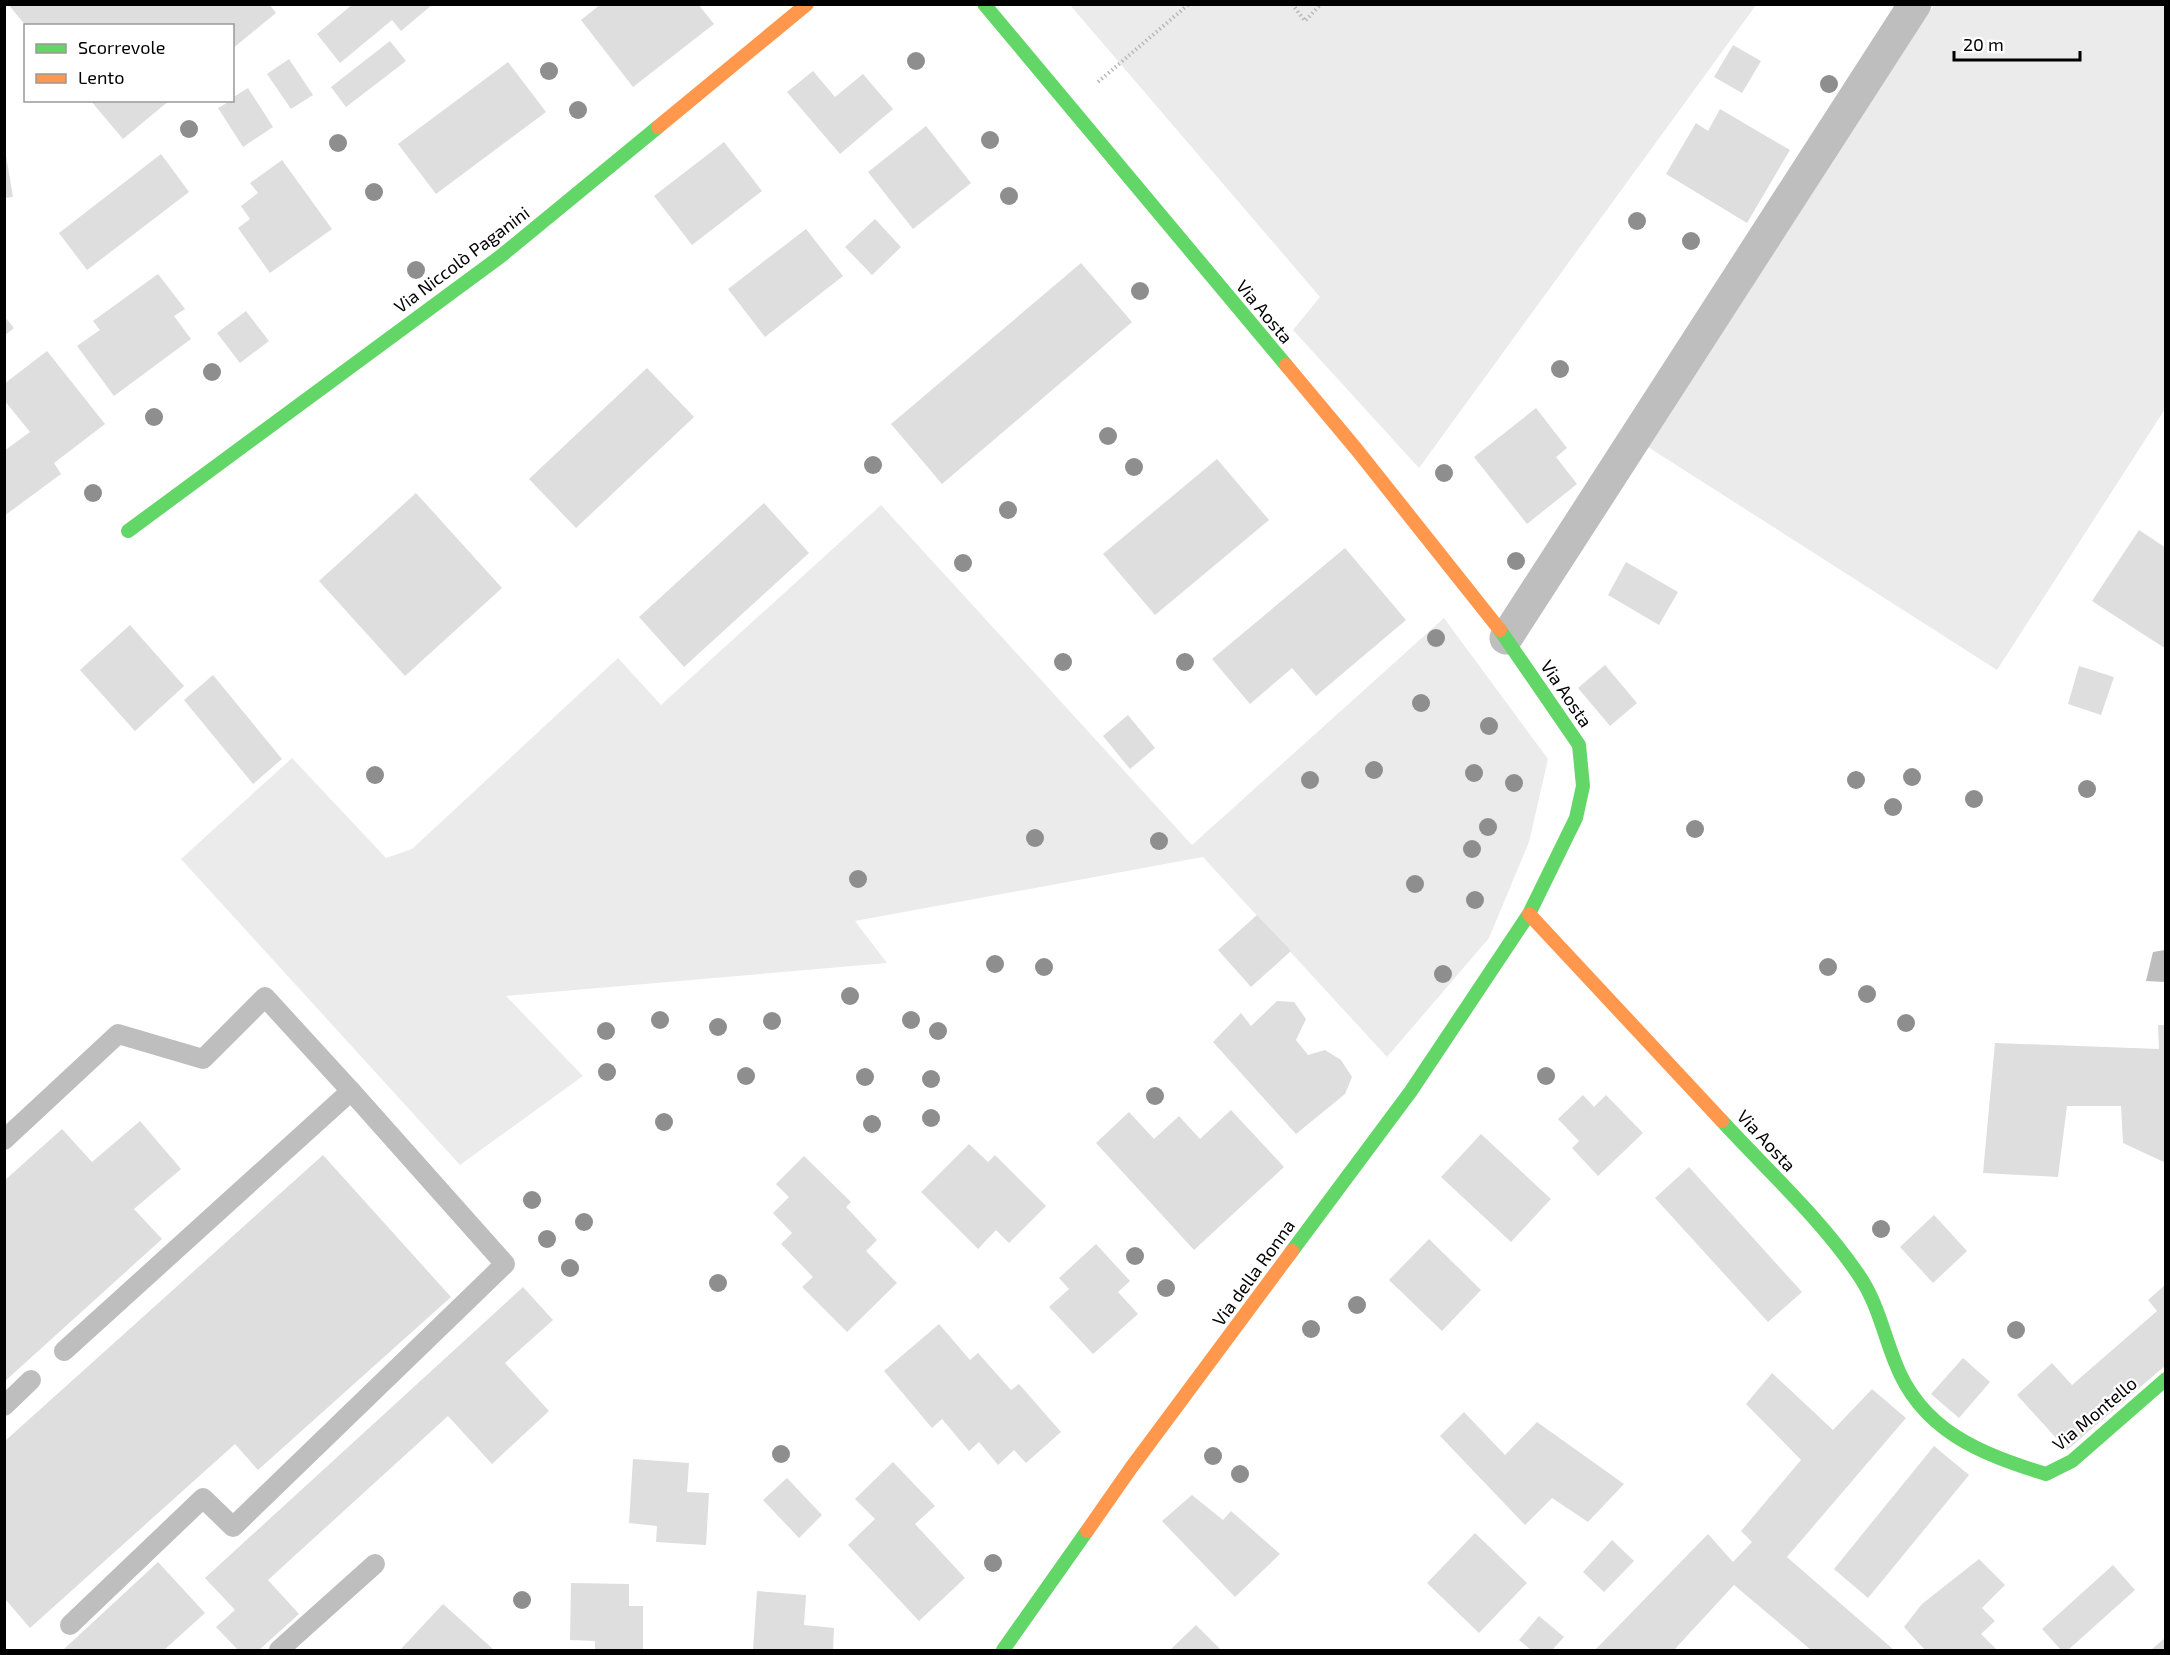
<svg xmlns="http://www.w3.org/2000/svg" width="2170" height="1655" font-family="'Exo 2',sans-serif">
<style>
.green{fill:#ebebeb}
.water{fill:#bdbdbd}
.building{fill:#dedede}
.lines{fill:none;stroke-linecap:round;stroke-linejoin:round}
.path{stroke:#b9b9b9;stroke-width:4;stroke-dasharray:1.5 3;stroke-linecap:butt}
.lane{stroke:#bebebe;stroke-width:20}
.street{stroke:#bebebe;stroke-width:33}
.fast{stroke:#63d668;stroke-width:14}
.slow{stroke:#ff974d;stroke-width:14}
.tree{fill:#8e8e8e}
.labels{text-anchor:middle;stroke-width:4.5;stroke-linejoin:round;paint-order:stroke}
.street-label{font-size:18px;fill:#000;stroke:#fff}
</style>
<rect width="100%" height="100%" fill="#fff"/>
<g class="green">
<polygon points="1070,5 1756,5 1419,468 1293,330 1320,297"/>
<polygon points="1934,5 2165,5 2165,409 1997,670 1648,447"/>
<polygon points="881,505 1192,845 1444,618 1548,759 1529,842 1489,938 1387,1057 1203,857 855,921 887,963 506,996 583,1076 460,1165 181,859 292,758 386,858 412,849 618,658 661,705"/>
</g>
<polygon class="water" points="2165,950 2165,982 2146,981 2153,952"/>
<g class="building">
<polygon points="8,4 269,4 276,13 232,49 232,26 26,26"/>
<polygon points="353,4 433,4 401,31 392,20 340,63 317,34"/>
<polygon points="601,4 698,4 714,24 633,87 581,20"/>
<polygon points="390,41 406,61 346,107 331,87"/>
<polygon points="1733,45 1761,61 1742,93 1714,77"/>
<polygon points="289,59 313,95 291,109 267,74"/>
<polygon points="508,62 546,112 436,194 398,144"/>
<polygon points="813,71 835,97 863,74 893,109 840,154 787,92"/>
<polygon points="248,88 273,127 243,147 218,108 232,100 232,98"/>
<polygon points="90,100 170,100 123,139"/>
<polygon points="1720,109 1790,150 1747,223 1666,174 1696,123 1708,131"/>
<polygon points="926,126 971,183 913,229 868,172"/>
<polygon points="724,142 762,191 692,245 654,196"/>
<polygon points="4,144 13,197 4,198"/>
<polygon points="161,154 189,192 87,270 59,233"/>
<polygon points="282,160 332,229 270,273 238,228 250,219 241,206 258,193 250,183"/>
<polygon points="875,219 901,247 872,275 845,247"/>
<polygon points="806,229 843,276 765,337 728,289"/>
<polygon points="1081,263 1132,322 942,484 891,424"/>
<polygon points="158,274 185,309 174,316 191,339 114,396 77,346 100,330 93,321"/>
<polygon points="246,311 269,341 240,363 217,333"/>
<polygon points="4,316 14,328 4,336"/>
<polygon points="47,351 105,424 54,463 61,474 4,516 4,451 30,432 4,400 4,384"/>
<polygon points="647,368 694,417 576,528 529,479"/>
<polygon points="1536,408 1567,448 1556,457 1577,484 1527,524 1474,457"/>
<polygon points="1217,459 1269,520 1155,615 1103,554"/>
<polygon points="416,493 502,588 405,676 319,581"/>
<polygon points="764,503 809,553 684,667 639,617"/>
<polygon points="2139,530 2166,548 2166,649 2092,601"/>
<polygon points="1345,548 1406,620 1316,696 1292,668 1250,704 1212,659"/>
<polygon points="1626,562 1678,592 1659,625 1608,595"/>
<polygon points="130,625 184,686 135,731 80,670"/>
<polygon points="1605,665 1637,703 1610,726 1578,688"/>
<polygon points="2079,666 2114,677 2101,715 2068,704"/>
<polygon points="213,675 282,759 253,784 184,700"/>
<polygon points="1128,715 1155,748 1130,769 1103,736"/>
<polygon points="1257,915 1291,951 1251,987 1218,950"/>
<polygon points="1277,1001 1294,1002 1306,1019 1296,1040 1308,1055 1325,1050 1341,1060 1352,1077 1345,1094 1296,1134 1213,1042 1241,1013 1251,1026"/>
<polygon points="2158,1025 2166,1025 2166,1163 2123,1143 2121,1106 2067,1106 2058,1177 1983,1173 1995,1043 2159,1049"/>
<polygon points="1583,1095 1594,1107 1606,1095 1643,1133 1598,1176 1572,1148 1579,1141 1558,1119"/>
<polygon points="1231,1110 1284,1167 1194,1250 1096,1143 1129,1112 1154,1139 1179,1116 1200,1139"/>
<polygon points="140,1121 181,1169 134,1209 162,1239 4,1382 4,1181 62,1129 92,1162"/>
<polygon points="1481,1134 1551,1199 1511,1242 1441,1177"/>
<polygon points="969,1144 988,1162 995,1155 1046,1206 1009,1243 996,1230 978,1249 921,1192"/>
<polygon points="323,1155 451,1297 258,1470 235,1444 30,1628 5,1599 5,1441"/>
<polygon points="804,1156 851,1202 846,1207 877,1240 866,1251 897,1283 847,1332 802,1287 813,1277 781,1244 792,1233 773,1213 789,1197 776,1184"/>
<polygon points="1689,1167 1802,1292 1768,1322 1655,1198"/>
<polygon points="1934,1215 1967,1251 1933,1283 1900,1247"/>
<polygon points="1429,1239 1481,1290 1442,1331 1389,1280"/>
<polygon points="1096,1244 1130,1281 1118,1292 1138,1314 1093,1354 1049,1307 1069,1289 1059,1278"/>
<polygon points="2166,1284 2166,1365 2067,1450 2017,1395 2052,1363 2072,1385 2157,1311 2148,1300"/>
<polygon points="523,1287 553,1320 505,1363 549,1411 492,1464 448,1416 268,1580 299,1614 259,1650 238,1650 216,1627 235,1610 205,1578"/>
<polygon points="939,1324 970,1360 978,1353 1011,1390 1019,1384 1061,1432 1026,1463 1014,1450 998,1465 979,1442 969,1451 942,1419 932,1428 884,1371"/>
<polygon points="1963,1358 1990,1382 1959,1418 1931,1394"/>
<polygon points="1772,1373 1833,1430 1872,1389 1906,1418 1787,1557 1894,1650 1811,1650 1734,1585 1674,1650 1595,1650 1708,1534 1733,1562 1752,1542 1741,1531 1801,1460 1746,1404"/>
<polygon points="1464,1412 1505,1455 1537,1422 1624,1484 1588,1522 1552,1498 1525,1525 1440,1436"/>
<polygon points="1934,1446 1969,1475 1868,1598 1834,1569"/>
<polygon points="633,1459 689,1463 687,1492 709,1493 706,1545 656,1542 657,1526 629,1523"/>
<polygon points="893,1462 935,1506 915,1524 965,1578 919,1621 848,1545 875,1519 855,1499"/>
<polygon points="787,1478 822,1515 799,1538 763,1500"/>
<polygon points="1192,1495 1223,1520 1231,1511 1280,1554 1235,1597 1162,1521"/>
<polygon points="1475,1533 1527,1583 1479,1633 1427,1583"/>
<polygon points="1612,1540 1634,1561 1604,1592 1583,1572"/>
<polygon points="1979,1559 2005,1585 1982,1608 1995,1621 1981,1634 1997,1650 1925,1650 1904,1627 1922,1604"/>
<polygon points="158,1562 205,1613 164,1650 63,1650"/>
<polygon points="2113,1565 2135,1590 2068,1650 2061,1650 2042,1629"/>
<polygon points="571,1583 629,1584 629,1606 643,1606 643,1650 595,1650 595,1641 570,1640"/>
<polygon points="757,1591 806,1595 804,1625 834,1628 833,1650 753,1650"/>
<polygon points="443,1604 494,1650 400,1650"/>
<polygon points="1539,1616 1564,1637 1552,1650 1531,1650 1519,1640"/>
<polygon points="1196,1625 1221,1650 1170,1650"/>
<polygon points="2166,1637 2166,1650 2151,1650"/>
</g>
<g class="lines">
<g class="path">
<polyline points="1292,4 1305,21 1321,4"/>
<polyline points="1098,82 1189,4"/>
</g>
<g class="lane">
<polyline points="4,1140 118,1034 203,1059 265,997 351,1091 64,1351"/>
<polyline points="4,1406 31,1380"/>
<polyline points="70,1625 203,1498 233,1527 505,1264 351,1091"/>
<polyline points="279,1650 375,1564"/>
</g>
<polyline class="street" points="1506,638 1915,4"/>
<g class="fast">
<polyline points="984,4 1286,365"/>
<polyline points="128,531 501,256 658,127"/>
<path d="M1722,1121C1768,1171 1820,1218 1858,1274C1877,1301 1883,1332 1895,1362C1921,1431 1981,1454 2046,1474L2072,1461L2166,1379"/>
<polyline points="1292,1251 1411,1091 1529,914 1576,818 1583,786 1579,745 1500,630"/>
<polyline points="1003,1650 1087,1531"/>
</g>
<g class="slow">
<polyline points="658,127 807,4"/>
<polyline points="1286,365 1357,450 1500,630"/>
<polyline points="1529,914 1722,1121"/>
<polyline points="1087,1531 1131,1468 1292,1251"/>
</g>
</g>
<g class="tree">
<circle cx="916" cy="61" r="9"/>
<circle cx="549" cy="71" r="9"/>
<circle cx="1829" cy="84" r="9"/>
<circle cx="578" cy="110" r="9"/>
<circle cx="189" cy="129" r="9"/>
<circle cx="990" cy="140" r="9"/>
<circle cx="338" cy="143" r="9"/>
<circle cx="374" cy="192" r="9"/>
<circle cx="1009" cy="196" r="9"/>
<circle cx="1637" cy="221" r="9"/>
<circle cx="1691" cy="241" r="9"/>
<circle cx="416" cy="270" r="9"/>
<circle cx="1140" cy="291" r="9"/>
<circle cx="1560" cy="369" r="9"/>
<circle cx="212" cy="372" r="9"/>
<circle cx="154" cy="417" r="9"/>
<circle cx="1108" cy="436" r="9"/>
<circle cx="873" cy="465" r="9"/>
<circle cx="1134" cy="467" r="9"/>
<circle cx="1444" cy="473" r="9"/>
<circle cx="93" cy="493" r="9"/>
<circle cx="1008" cy="510" r="9"/>
<circle cx="1516" cy="561" r="9"/>
<circle cx="963" cy="563" r="9"/>
<circle cx="1436" cy="638" r="9"/>
<circle cx="1063" cy="662" r="9"/>
<circle cx="1185" cy="662" r="9"/>
<circle cx="1421" cy="703" r="9"/>
<circle cx="1489" cy="726" r="9"/>
<circle cx="1374" cy="770" r="9"/>
<circle cx="1474" cy="773" r="9"/>
<circle cx="375" cy="775" r="9"/>
<circle cx="1912" cy="777" r="9"/>
<circle cx="1310" cy="780" r="9"/>
<circle cx="1856" cy="780" r="9"/>
<circle cx="1514" cy="783" r="9"/>
<circle cx="2087" cy="789" r="9"/>
<circle cx="1974" cy="799" r="9"/>
<circle cx="1893" cy="807" r="9"/>
<circle cx="1488" cy="827" r="9"/>
<circle cx="1695" cy="829" r="9"/>
<circle cx="1035" cy="838" r="9"/>
<circle cx="1159" cy="841" r="9"/>
<circle cx="1472" cy="849" r="9"/>
<circle cx="858" cy="879" r="9"/>
<circle cx="1415" cy="884" r="9"/>
<circle cx="1475" cy="900" r="9"/>
<circle cx="995" cy="964" r="9"/>
<circle cx="1044" cy="967" r="9"/>
<circle cx="1828" cy="967" r="9"/>
<circle cx="1443" cy="974" r="9"/>
<circle cx="1867" cy="994" r="9"/>
<circle cx="850" cy="996" r="9"/>
<circle cx="660" cy="1020" r="9"/>
<circle cx="911" cy="1020" r="9"/>
<circle cx="772" cy="1021" r="9"/>
<circle cx="1906" cy="1023" r="9"/>
<circle cx="718" cy="1027" r="9"/>
<circle cx="606" cy="1031" r="9"/>
<circle cx="938" cy="1031" r="9"/>
<circle cx="607" cy="1072" r="9"/>
<circle cx="746" cy="1076" r="9"/>
<circle cx="1546" cy="1076" r="9"/>
<circle cx="865" cy="1077" r="9"/>
<circle cx="931" cy="1079" r="9"/>
<circle cx="1155" cy="1096" r="9"/>
<circle cx="931" cy="1118" r="9"/>
<circle cx="664" cy="1122" r="9"/>
<circle cx="872" cy="1124" r="9"/>
<circle cx="532" cy="1200" r="9"/>
<circle cx="584" cy="1222" r="9"/>
<circle cx="1881" cy="1229" r="9"/>
<circle cx="547" cy="1239" r="9"/>
<circle cx="1135" cy="1256" r="9"/>
<circle cx="570" cy="1268" r="9"/>
<circle cx="718" cy="1283" r="9"/>
<circle cx="1166" cy="1288" r="9"/>
<circle cx="1357" cy="1305" r="9"/>
<circle cx="1311" cy="1329" r="9"/>
<circle cx="2016" cy="1330" r="9"/>
<circle cx="781" cy="1454" r="9"/>
<circle cx="1213" cy="1456" r="9"/>
<circle cx="1240" cy="1474" r="9"/>
<circle cx="993" cy="1563" r="9"/>
<circle cx="522" cy="1600" r="9"/>
</g>
<g class="labels">
<g class="street-label">
<text transform="translate(462 260) rotate(-37)" y="6">Via Niccolò Paganini</text>
<text transform="translate(1264 312) rotate(50)" y="6">Via Aosta</text>
<text transform="translate(1566 694) rotate(56)" y="6">Via Aosta</text>
<text transform="translate(1766 1141) rotate(47)" y="6">Via Aosta</text>
<text transform="translate(1254 1273) rotate(-54)" y="6">Via della Ronna</text>
<text transform="translate(2095 1414) rotate(-40)" y="6">Via Montello</text>
</g>
</g>
<rect width="2170" height="1655" fill="none" stroke="#000000" stroke-width="12"/>
<rect x="24" y="24" width="210" height="78" fill="#ffffff" stroke="#999999" stroke-width="1.5"/>
<rect x="36" y="44" width="30" height="9" fill="#63d668" stroke="#999999" stroke-width="1.5"/>
<text x="78" y="54" font-size="18" fill="#000000">Scorrevole</text>
<rect x="36" y="74" width="30" height="9" fill="#ff974d" stroke="#999999" stroke-width="1.5"/>
<text x="78" y="84" font-size="18" fill="#000000">Lento</text>
<path d="M1954 51v9h126v-9" fill="none" stroke="#000000" stroke-width="3"/>
<text x="1963" y="51" font-size="18" fill="#000000" stroke="#ffffff" stroke-width="4.5" paint-order="stroke">20 m</text>
</svg>
